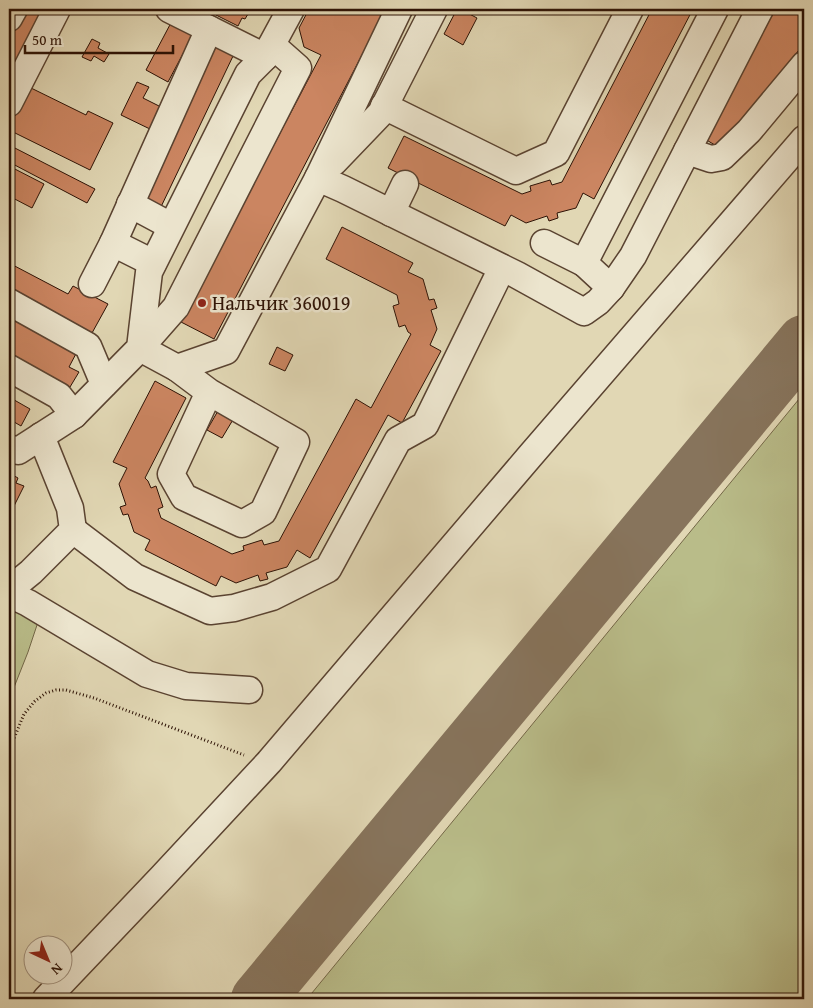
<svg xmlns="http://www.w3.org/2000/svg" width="813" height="1008" font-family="'Gentium Book Plus',serif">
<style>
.green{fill:#b9bc89;stroke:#736747}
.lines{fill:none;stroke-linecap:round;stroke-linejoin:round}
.taxiway{stroke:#87745c;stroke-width:54}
.building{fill:#cb8561;stroke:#2d1205}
.minor-casing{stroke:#5a4331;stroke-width:29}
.path{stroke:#2d1205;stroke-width:3;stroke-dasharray:1 2.5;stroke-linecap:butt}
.minor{stroke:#ece5ce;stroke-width:26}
.poi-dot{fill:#8f2418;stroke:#ece5ce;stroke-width:2}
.labels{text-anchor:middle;stroke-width:5;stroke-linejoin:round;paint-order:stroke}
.poi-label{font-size:20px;fill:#2d1205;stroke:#ece5ce;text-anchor:start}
</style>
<rect width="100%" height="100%" fill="#e1d7b4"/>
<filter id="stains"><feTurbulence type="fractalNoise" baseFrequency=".004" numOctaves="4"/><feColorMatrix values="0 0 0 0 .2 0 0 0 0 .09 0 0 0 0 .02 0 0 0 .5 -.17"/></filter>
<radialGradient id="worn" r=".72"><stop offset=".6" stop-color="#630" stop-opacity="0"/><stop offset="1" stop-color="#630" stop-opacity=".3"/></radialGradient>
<g class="green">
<polygon points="804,393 804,999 307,999"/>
<polygon points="9,605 39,619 28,652 9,700"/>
</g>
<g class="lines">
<polyline class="taxiway" points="258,999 804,342"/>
</g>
<g class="building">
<polygon points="20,9 50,9 9,88 9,30"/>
<polygon points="204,9 251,9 245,19 242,18 238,26"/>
<polygon points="309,9 386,9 214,339 181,322 321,55 304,47 299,28"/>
<polygon points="457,9 460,9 477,18 463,45 444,34"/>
<polygon points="652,9 693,9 594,199 583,193 576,208 557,213 558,218 549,221 547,216 526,223 511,215 505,226 388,168 404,136 522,194 531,191 530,186 550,180 552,185 562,182"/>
<polygon points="775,9 804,9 804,44 718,147 705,139 758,28"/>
<polygon points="173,19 195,31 168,82 146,70"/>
<polygon points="92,39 100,43 98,48 109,54 104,62 94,56 91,61 82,57"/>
<polygon points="213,44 234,54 159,211 138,202"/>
<polygon points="137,82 149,87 143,98 163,108 152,130 121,115"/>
<polygon points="29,87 86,115 88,111 113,123 90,170 9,130 9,127"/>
<polygon points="9,145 95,189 87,203 9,162"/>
<polygon points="9,166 44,184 32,208 9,196"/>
<polygon points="342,227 413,263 408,272 423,279 429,300 434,299 437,308 431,310 437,329 430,345 441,351 402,423 388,415 310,558 297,550 287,567 266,573 268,579 260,581 258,575 236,583 221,576 216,586 145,550 150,540 134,532 128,514 123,515 120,507 126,505 119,484 127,468 113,462 155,381 186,398 145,478 148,481 151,488 156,486 163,507 158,509 161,518 232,554 244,550 243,546 262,540 264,545 279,541 356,399 371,408 411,334 408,332 405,325 399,327 393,306 399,304 397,295 326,259"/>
<polygon points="9,263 68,294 73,286 108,304 92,333 9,289"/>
<polygon points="9,310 79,348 69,367 79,372 70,387 9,355"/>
<polygon points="277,347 293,355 285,371 269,364"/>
<polygon points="9,397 30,409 21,426 9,419"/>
<polygon points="219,409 234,418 222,438 207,430"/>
<polygon points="9,473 18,478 16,483 24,486 11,512 9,511"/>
</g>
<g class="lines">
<defs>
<g id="minor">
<polyline points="169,9 265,57"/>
<polyline points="9,18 14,9"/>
<polyline points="272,45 298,68 176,307 140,348 177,368 226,351 318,178 399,9"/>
<polyline points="9,103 57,9"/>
<polyline points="384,106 516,171 556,153 630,9"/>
<polyline points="687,151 711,159 722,157 749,131 804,65"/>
<polyline points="334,162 381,113 434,9"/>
<polyline points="318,178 343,189 517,275 584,312 598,302 611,288 633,256 760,9"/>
<polyline points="130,204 171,226"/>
<polyline points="391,213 405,184"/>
<polyline points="544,243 584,263"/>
<polyline points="153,263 113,243 209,29"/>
<polyline points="92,284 113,243"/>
<polyline points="611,288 584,263 715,9"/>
<polyline points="9,302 88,346 104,384"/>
<polyline points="9,368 59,396 74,415"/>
<polyline points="177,368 209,392 171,474 184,497 242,524 263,512 296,442 209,392"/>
<polyline points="9,448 18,451 74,415 140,348 149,272 248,74 265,57 291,9"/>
<polyline points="73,530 135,577 210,611 234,608 272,597 328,569 398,440 425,425 502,268"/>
<polyline points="9,590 31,572 73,530 70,508 41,436"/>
<polyline points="9,594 28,603 147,674 186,686 249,690"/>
<polyline points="46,999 162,877 269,762 530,456 804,139"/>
</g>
</defs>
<use href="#minor" class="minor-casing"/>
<polyline class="path" points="9,751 24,714 35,701 46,693 56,690 66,690 94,698 244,755"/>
<use href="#minor" class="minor"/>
</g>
<circle class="poi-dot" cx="202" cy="303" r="5"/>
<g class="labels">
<g class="poi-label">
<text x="212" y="310">Нальчик 360019</text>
</g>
</g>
<rect width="813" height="1008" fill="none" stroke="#e1d7b4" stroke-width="30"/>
<rect x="10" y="10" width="793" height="988" fill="none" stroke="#2d1205" stroke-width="2.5"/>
<rect x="15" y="15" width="783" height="978" fill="none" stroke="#2d1205"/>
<g transform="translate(48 960) rotate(136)"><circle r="24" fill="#ece5ce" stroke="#a0917e"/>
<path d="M0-4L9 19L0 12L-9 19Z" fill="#8f2418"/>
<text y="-8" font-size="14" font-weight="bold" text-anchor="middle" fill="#2d1205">N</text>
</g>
<path d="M25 45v8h148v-8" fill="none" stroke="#2d1205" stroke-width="2.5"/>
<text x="32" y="45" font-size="15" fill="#2d1205" stroke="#ece5ce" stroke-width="4" paint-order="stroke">50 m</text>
<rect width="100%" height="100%" filter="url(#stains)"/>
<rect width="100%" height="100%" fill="url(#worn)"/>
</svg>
